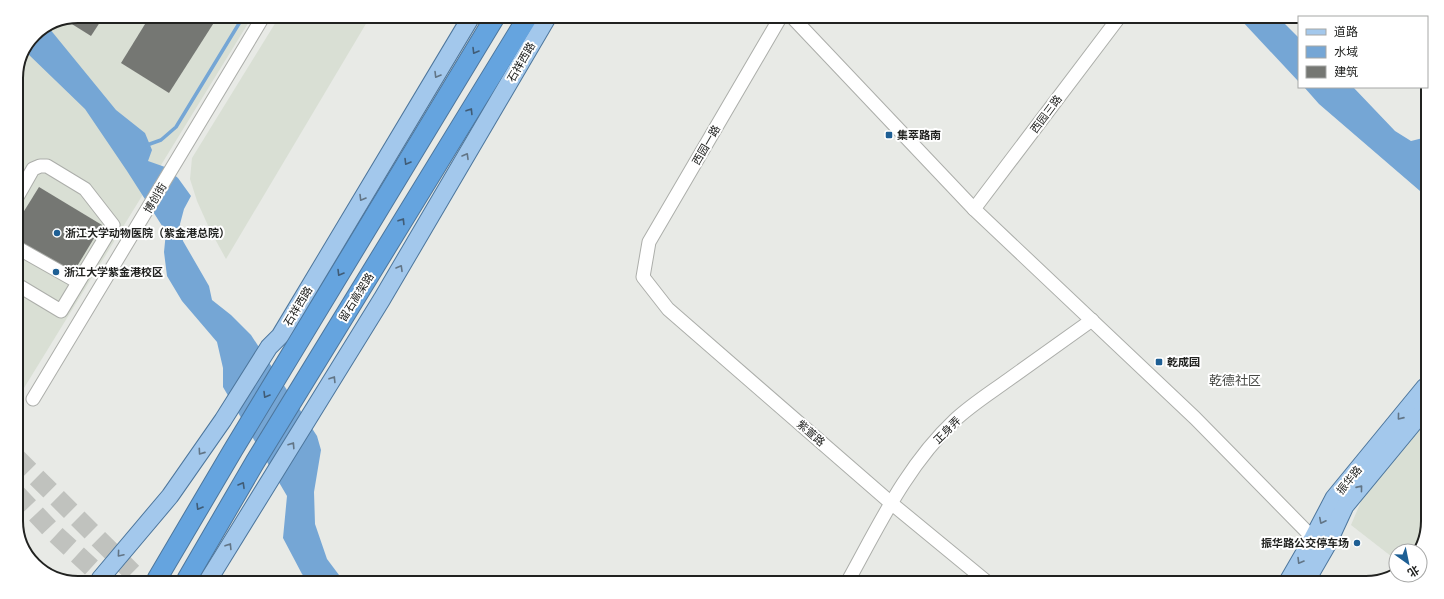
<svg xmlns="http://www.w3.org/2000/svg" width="1444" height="599" font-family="Raleway,'Noto Sans SC',sans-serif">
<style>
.built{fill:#d9dfd4}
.water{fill:#75a6d5}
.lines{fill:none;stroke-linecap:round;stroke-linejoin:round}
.stream{stroke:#75a6d5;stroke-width:3.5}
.building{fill:#757773}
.highway-tunnel{stroke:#c0c2be;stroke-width:19;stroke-dasharray:19 10;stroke-linecap:butt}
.minor-casing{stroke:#acaeaa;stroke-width:15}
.major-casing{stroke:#4d769c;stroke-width:19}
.highway-casing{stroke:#4d769c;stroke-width:21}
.minor{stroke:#fff;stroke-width:13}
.major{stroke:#a3c8ec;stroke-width:17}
.highway{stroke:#65a4df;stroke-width:19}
.oneway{stroke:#405c76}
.oneway2{stroke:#627586}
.poi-dot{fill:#1e5f94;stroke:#fff;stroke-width:1.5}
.labels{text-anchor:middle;stroke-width:4;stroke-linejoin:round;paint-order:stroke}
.street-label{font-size:11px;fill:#212220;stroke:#fff}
.poi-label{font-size:11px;font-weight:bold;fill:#212220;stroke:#fff;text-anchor:start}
.quarter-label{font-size:13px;fill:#494b47;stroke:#fff}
.rim{fill:none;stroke:#212220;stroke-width:2}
</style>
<rect width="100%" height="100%" fill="#e8eae6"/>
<g class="built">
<polygon points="78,16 252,17 16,401 16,74 34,34"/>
<polygon points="279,17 370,17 226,259 210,230 197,201 190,179 192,158"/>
<polygon points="1425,419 1423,544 1418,551 1396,551 1396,560 1351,525 1365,492"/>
</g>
<g class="water">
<polygon points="1241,20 1281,20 1299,38 1299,82"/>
<polygon points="49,28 116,110 145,133 152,150 148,161 165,167 178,178 191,196 184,209 180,224 183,241 209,286 212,300 231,315 251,335 317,436 321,450 314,492 315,524 327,559 342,579 306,579 302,574 283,538 287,496 223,387 223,368 217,342 182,301 167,276 164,252 166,232 127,171 85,109 26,52 34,34"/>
<polygon points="1304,87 1353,87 1395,131 1411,141 1427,137 1427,197 1319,104"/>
</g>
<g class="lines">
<polyline class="stream" points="147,145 161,140 176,127 243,17"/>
</g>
<g class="building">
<polygon points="78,16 104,16 91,36 67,21"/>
<polygon points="150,16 208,16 215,21 169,93 121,63"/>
<polygon points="39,187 102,225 73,273 16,241 16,224"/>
</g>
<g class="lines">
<g class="highway-tunnel">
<polyline points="16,457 139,579"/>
<polyline points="16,493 53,532 104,579"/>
</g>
<defs>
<g id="minor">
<polyline points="780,18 649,242 643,277 668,309 891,503 987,582"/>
<polyline points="794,19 974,209 1195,418 1313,538 1320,542"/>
<polyline points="16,199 33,169 40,166 47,166 85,189 113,225 61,311 16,284"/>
<polyline points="974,209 1117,20"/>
<polyline points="16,247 78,282"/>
<polyline points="33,399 263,17"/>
<path d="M848,581C879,525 907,465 955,420C971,405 990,393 1008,380C1036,360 1064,340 1092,320"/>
</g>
<g id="major">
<polyline points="100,579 170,496 223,420 269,347 280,336 471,17"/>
<polyline points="209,579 382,299 547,18"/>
<polyline points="1287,583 1313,538 1334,498 1425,387"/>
<polyline points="1305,583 1327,545 1345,506 1425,409"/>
</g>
<g id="highway">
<polyline points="157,579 233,450 495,17"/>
<polyline points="187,579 255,462 527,18"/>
</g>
</defs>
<use href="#minor" class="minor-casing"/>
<use href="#major" class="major-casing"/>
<use href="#highway" class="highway-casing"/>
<use href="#minor" class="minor"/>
<use href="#major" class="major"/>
<use href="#highway" class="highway"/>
</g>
<defs><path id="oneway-chevron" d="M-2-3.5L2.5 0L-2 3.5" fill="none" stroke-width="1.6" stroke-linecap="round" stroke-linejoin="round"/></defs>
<g class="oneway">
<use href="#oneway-chevron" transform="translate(475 51) rotate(121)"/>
<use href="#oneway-chevron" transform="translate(470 111) rotate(-58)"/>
<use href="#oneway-chevron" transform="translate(407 162) rotate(121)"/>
<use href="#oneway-chevron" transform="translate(402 221) rotate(-58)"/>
<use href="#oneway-chevron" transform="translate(340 273) rotate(121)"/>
<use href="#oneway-chevron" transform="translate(266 395) rotate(121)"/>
<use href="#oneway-chevron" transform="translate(242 485) rotate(-60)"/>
<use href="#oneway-chevron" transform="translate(199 507) rotate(121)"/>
</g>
<g class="oneway2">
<use href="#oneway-chevron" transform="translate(437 75) rotate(121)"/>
<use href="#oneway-chevron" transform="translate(466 156) rotate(-60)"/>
<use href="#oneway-chevron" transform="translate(362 198) rotate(121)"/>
<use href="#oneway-chevron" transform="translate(400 268) rotate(-60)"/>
<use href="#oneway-chevron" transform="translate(333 379) rotate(-58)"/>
<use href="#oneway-chevron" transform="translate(1400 417) rotate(129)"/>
<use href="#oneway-chevron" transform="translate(292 445) rotate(-57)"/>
<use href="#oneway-chevron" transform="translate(201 452) rotate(125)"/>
<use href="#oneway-chevron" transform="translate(1360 488) rotate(-51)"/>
<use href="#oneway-chevron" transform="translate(1322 521) rotate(117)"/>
<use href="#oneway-chevron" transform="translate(229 546) rotate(-58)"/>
<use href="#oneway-chevron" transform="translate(120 554) rotate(130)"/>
<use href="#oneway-chevron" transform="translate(1300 561) rotate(121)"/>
</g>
<g class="poi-dot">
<rect x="885" y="131" width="8" height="8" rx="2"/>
<circle cx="57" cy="233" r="4"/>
<circle cx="56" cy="272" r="4"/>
<rect x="1155" y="358" width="8" height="8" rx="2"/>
<circle cx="1357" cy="543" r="4"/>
</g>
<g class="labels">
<g class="street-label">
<text transform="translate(521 62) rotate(-60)" y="4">石祥西路</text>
<text transform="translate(1046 114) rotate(-53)" y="4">西园三路</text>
<text transform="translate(706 145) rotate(-60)" y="4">西园一路</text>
<text transform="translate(155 198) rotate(-59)" y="4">博创街</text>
<text transform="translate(356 297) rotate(-58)" y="4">留石高架路</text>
<text transform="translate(298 306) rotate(-59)" y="4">石祥西路</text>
<text transform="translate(947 430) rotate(-45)" y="4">正身弄</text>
<text transform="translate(811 433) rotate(41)" y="4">紫萱路</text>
<text transform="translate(1349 480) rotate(-51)" y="4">振华路</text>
</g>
<g class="poi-label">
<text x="897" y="139">集萃路南</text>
<text x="65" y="237">浙江大学动物医院（紫金港总院）</text>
<text x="64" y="276">浙江大学紫金港校区</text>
<text x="1167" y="366">乾成园</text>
<text x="1349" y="547" text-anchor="end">振华路公交停车场</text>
</g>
<g class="quarter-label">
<text x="1235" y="385">乾德社区</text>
</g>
</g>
<path d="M0 0H1444V599H0ZM78 23H1366A55 55 0 0 1 1421 78V521A55 55 0 0 1 1366 576H78A55 55 0 0 1 23 521V78A55 55 0 0 1 78 23Z" fill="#fff" fill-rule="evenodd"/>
<path class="rim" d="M78 23H1366A55 55 0 0 1 1421 78V521A55 55 0 0 1 1366 576H78A55 55 0 0 1 23 521V78A55 55 0 0 1 78 23Z"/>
<rect x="1298" y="16" width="130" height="72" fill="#ffffff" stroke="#a6a7a6"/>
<rect x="1306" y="29" width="20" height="6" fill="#a3c8ec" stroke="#a6a7a6"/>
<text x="1334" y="36" font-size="12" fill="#212220">道路</text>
<rect x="1306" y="46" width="20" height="12" fill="#75a6d5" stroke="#a6a7a6"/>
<text x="1334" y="56" font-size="12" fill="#212220">水域</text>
<rect x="1306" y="66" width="20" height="12" fill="#757773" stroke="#a6a7a6"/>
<text x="1334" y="76" font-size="12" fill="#212220">建筑</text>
<g transform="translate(1408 563) rotate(147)"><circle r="19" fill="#ffffff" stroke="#a6a7a6"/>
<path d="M0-3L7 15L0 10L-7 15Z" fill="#1e5f94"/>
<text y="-6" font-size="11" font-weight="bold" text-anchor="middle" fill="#212220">北</text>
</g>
</svg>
